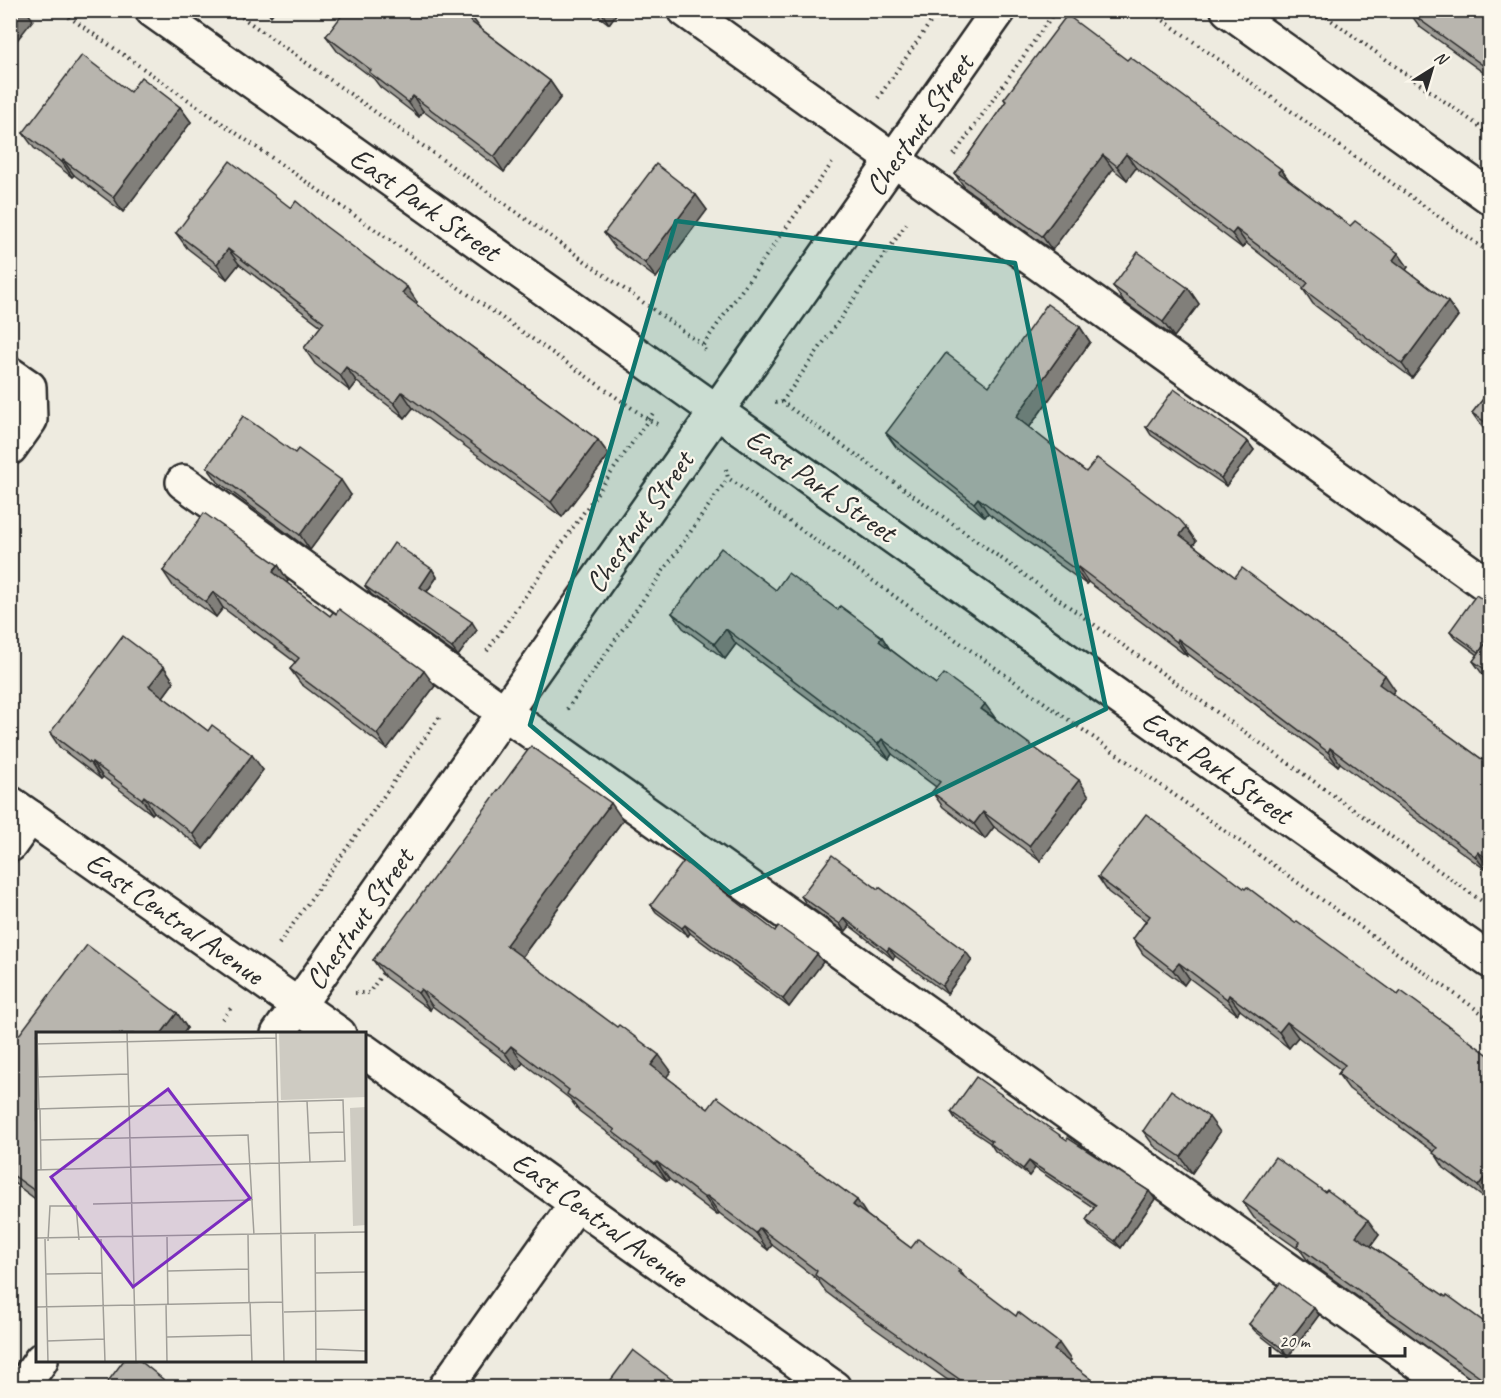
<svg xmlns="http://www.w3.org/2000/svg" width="1501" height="1398" font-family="Caveat,sans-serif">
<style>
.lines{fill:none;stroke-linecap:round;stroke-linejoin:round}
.minor-casing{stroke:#2b2b2b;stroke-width:38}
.path{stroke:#2b2b2b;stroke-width:4;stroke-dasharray:1.5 4.5;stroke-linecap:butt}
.minor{stroke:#fbf7ec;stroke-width:33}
.wall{fill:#9e9c96;stroke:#2b2b2b;stroke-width:1.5}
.shaded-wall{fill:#817f7a;stroke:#2b2b2b;stroke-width:1.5}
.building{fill:#b8b5ae;stroke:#2b2b2b;stroke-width:1.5}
.marked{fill:#0f766e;fill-opacity:0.2;stroke:#0f766e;stroke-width:4.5;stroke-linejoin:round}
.labels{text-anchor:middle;stroke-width:4.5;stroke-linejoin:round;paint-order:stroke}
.street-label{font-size:30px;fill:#2b2b2b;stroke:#fbf7ec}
.inset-road{fill:none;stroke:#a09e98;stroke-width:1.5}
.view{fill:#7b2cbf;fill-opacity:0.15;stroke:#7b2cbf;stroke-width:3}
.inset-edge{fill:none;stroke:#2b2b2b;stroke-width:3}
</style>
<rect width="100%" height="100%" fill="#eeebe0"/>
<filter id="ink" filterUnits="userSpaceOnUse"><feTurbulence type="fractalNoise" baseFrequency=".0167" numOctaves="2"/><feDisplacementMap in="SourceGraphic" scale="12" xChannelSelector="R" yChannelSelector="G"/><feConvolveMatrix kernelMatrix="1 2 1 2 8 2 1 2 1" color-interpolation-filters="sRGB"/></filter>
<g filter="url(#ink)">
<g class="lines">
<defs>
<g id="minor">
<polyline points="152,10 1490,961"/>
<polyline points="685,10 1490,587"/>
<polyline points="1228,10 1490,197"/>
<polyline points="10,374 29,387 30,420 10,448"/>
<polyline points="183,482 505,713 1454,1388"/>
<polyline points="10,803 339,1034"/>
<polyline points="10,845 30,817"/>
<polyline points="278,1034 999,10"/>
<polyline points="364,1051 834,1388"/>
<polyline points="22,1388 41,1360"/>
<polyline points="445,1388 577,1203"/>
</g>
</defs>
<use href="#minor" class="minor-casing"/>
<g class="path">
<polyline points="59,10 649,420 658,424"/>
<polyline points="232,10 703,345 706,354"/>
<polyline points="1149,10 1490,253"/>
<polyline points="1317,10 1490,134"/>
<polyline points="878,98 939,10"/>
<polyline points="954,155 1056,10"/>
<polyline points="703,345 832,163"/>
<polyline points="782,402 909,220"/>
<polyline points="775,403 782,402 1490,907"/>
<polyline points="726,469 728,478 1490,1019"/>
<polyline points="487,651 653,413"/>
<polyline points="567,709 728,478"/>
<polyline points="279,944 441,715"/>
<polyline points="355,993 369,993 384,971"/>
<polyline points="222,1019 231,1008"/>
</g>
<use href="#minor" class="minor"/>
</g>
<g class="wall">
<polygon points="591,10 619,10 609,24"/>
<polygon points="1491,10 1491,78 1420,27 1409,12"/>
<polygon points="481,29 550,81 561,97 504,172 423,111 419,117 380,87 374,79 337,51 326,36"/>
<polygon points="1127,60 1281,169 1289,180 1350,226 1398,253 1408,267 1406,270 1448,302 1458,316 1412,378 1313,304 1303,289 1304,288 1246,243 1242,248 1136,168 1127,180 1113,169 1052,250 965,188 955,174 1006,102 1004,99"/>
<polygon points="180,107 191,122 123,212 74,175 72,177 34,148 23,133"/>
<polygon points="696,195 707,210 656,278 615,248 604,233"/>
<polygon points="176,233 417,302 416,304 449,330 598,440 609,455 562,517 413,408 405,418 357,382 350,391 315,364 304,348 321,326 239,264 227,279 187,248"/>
<polygon points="1113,286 1188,288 1199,304 1174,337 1123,301"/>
<polygon points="1080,327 1090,342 1029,428 1086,472 1196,541 1193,545 1235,577 1395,690 1392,694 1491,766 1491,868 1488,867 1486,870 1340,763 1338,766 1188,654 1187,656 1088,582 1086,584 988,513 985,517 896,447 886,433 989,386"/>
<polygon points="1491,389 1491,433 1483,428 1472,413"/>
<polygon points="1146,427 1248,442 1254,450 1226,486 1151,435"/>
<polygon points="207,467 351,495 310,550 218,482"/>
<polygon points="278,565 288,581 287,583 330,616 435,686 387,749 301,684 290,669 295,662 223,608 216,617 173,586 163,571"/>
<polygon points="432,569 437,577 427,592 477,630 458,656 371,594 365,586"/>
<polygon points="776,590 838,610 882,637 890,649 936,684 996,719 1089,796 1040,861 994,827 985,839 943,807 932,792 936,787 892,754 889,759 736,644 725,659 683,628 672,613"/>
<polygon points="1491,605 1491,680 1483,675 1473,661 1478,655 1455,638 1450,631"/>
<polygon points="164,667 174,682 163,697 208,731 263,770 203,849 154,812 152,814 103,777 101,779 60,748 50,733"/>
<polygon points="623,820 522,957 671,1071 666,1077 708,1109 868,1216 911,1248 960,1270 965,1278 1071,1360 1069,1362 1103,1388 959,1388 867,1323 826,1292 818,1280 772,1245 768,1250 719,1213 717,1215 669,1179 667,1181 625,1149 619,1141 579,1111 570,1099 523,1063 517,1070 432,1006 430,1010 385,977 373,960"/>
<polygon points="1098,877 1245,889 1398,995 1452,1030 1491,1057 1491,1198 1488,1201 1444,1168 1434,1152 1349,1089 1338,1074 1341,1070 1298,1037 1289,1048 1240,1010 1237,1014 1189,978 1184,985 1143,954 1133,939 1146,921 1108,892"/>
<polygon points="801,896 972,960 947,994 895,956 893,959 850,926 845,932 806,904"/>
<polygon points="651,905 775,931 817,954 823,962 789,1007 690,933 688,936 656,912"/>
<polygon points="177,1013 187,1028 38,1034 38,1201 10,1180 10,1040 19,1035"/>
<polygon points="951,1112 1067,1140 1149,1191 1155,1199 1121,1248 1091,1227 1086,1220 1094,1208 1035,1168 1029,1176 995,1151 990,1143 956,1120"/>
<polygon points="1143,1131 1220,1132 1192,1173 1154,1146"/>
<polygon points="1243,1202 1379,1235 1371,1246 1446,1297 1491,1388 1484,1388 1308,1261 1301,1251 1254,1218"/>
<polygon points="1314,1308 1319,1315 1288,1357 1255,1331 1249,1324"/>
</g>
<g class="shaded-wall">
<polygon points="18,10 26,10 33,20 10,49 10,20"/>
<polygon points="266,10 275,10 271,16"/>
<polygon points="600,10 619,10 609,24"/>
<polygon points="472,17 483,32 470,21"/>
<polygon points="550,81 561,97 504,172 494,157"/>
<polygon points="413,96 423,111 419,117 408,102"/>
<polygon points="180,107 191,122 123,212 113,197"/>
<polygon points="1126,154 1136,168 1127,180 1117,166"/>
<polygon points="1103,155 1113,169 1052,250 1042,236"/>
<polygon points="63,160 74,175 72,177 62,162"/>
<polygon points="1281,169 1291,183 1278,172"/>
<polygon points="696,195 707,210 656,278 645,263"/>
<polygon points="1236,229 1246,243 1242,248 1232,234"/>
<polygon points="228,249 239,264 227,279 217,264"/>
<polygon points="1398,253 1408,267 1403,274 1393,260"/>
<polygon points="407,287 417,302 413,308 402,293"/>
<polygon points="1188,288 1199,304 1174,337 1163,322"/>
<polygon points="1448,302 1458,316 1412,378 1402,364"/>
<polygon points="1080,327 1090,342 1026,432 1016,417"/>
<polygon points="346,367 357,382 350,391 340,375"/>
<polygon points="402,392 413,408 405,418 394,403"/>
<polygon points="598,440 609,455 562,517 551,502"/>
<polygon points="1248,442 1254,450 1226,486 1221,478"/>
<polygon points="341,480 351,495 310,550 300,535"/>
<polygon points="978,498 988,513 985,517 974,503"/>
<polygon points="1186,527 1196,541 1190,550 1180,535"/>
<polygon points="278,565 288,581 283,587 273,572"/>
<polygon points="1078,567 1088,582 1086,584 1076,570"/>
<polygon points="432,569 437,577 425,594 420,587"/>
<polygon points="213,592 223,608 216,617 206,602"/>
<polygon points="472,622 477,630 458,656 452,648"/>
<polygon points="726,629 736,644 725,659 714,644"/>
<polygon points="882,637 892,653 879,641"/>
<polygon points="1178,639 1188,654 1187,656 1177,642"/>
<polygon points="164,667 174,682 160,701 149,686"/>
<polygon points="424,671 435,686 387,749 377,734"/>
<polygon points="1385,675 1395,690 1389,698 1379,684"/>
<polygon points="985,704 996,719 981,709"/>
<polygon points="882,739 892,754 889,759 878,744"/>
<polygon points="1330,748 1340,763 1338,766 1328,752"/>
<polygon points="252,755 263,770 203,849 193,834"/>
<polygon points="92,762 103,777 101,779 91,764"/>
<polygon points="1079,780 1089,796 1040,861 1029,846"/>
<polygon points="144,796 154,812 152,814 142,799"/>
<polygon points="611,803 623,820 518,962 506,945"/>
<polygon points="983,812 994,827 985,839 974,824"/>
<polygon points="1478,852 1488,867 1486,870 1475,856"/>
<polygon points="844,918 850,926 845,932 840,924"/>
<polygon points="685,925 690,933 688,936 682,928"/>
<polygon points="889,948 895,956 893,959 887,951"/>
<polygon points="966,952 972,960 947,994 942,986"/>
<polygon points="817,954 823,962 789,1007 783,999"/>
<polygon points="1179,963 1189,978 1184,985 1173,970"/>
<polygon points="421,989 432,1006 430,1010 418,993"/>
<polygon points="1229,995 1240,1010 1237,1014 1227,999"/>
<polygon points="177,1013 187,1028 183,1034 161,1034"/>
<polygon points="1287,1022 1298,1037 1289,1048 1279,1032"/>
<polygon points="511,1046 523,1063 517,1070 505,1053"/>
<polygon points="659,1055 671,1071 663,1082 651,1065"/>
<polygon points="1209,1117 1220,1132 1192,1173 1181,1157"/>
<polygon points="1029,1161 1035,1168 1029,1176 1023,1169"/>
<polygon points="657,1162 669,1179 667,1181 655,1164"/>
<polygon points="1491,1169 1491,1198 1488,1201 1478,1186"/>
<polygon points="1149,1191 1155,1199 1121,1248 1115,1241"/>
<polygon points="707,1196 719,1213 717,1215 705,1198"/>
<polygon points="857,1200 868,1217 853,1205"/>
<polygon points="1368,1220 1379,1235 1367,1251 1356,1236"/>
<polygon points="760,1228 772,1245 768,1250 756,1233"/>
<polygon points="1314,1308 1319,1315 1288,1357 1283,1349"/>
<polygon points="1059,1343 1071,1360 1065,1367 1054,1350"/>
<polygon points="1491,1373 1491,1388 1490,1388 1485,1381"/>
</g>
<g class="building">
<polygon points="10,10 18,10 10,20"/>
<polygon points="346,10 464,10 472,17 470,21 550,81 494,157 413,96 408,102 369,72 371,70 326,36"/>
<polygon points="1410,10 1491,10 1491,71 1409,12"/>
<polygon points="1067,15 1127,60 1130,57 1240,138 1281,169 1278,172 1350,226 1355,221 1398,253 1393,260 1448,302 1402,364 1303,289 1308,283 1236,229 1232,234 1126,154 1117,166 1103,155 1042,236 955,174 1006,101 1004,99"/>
<polygon points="82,55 130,92 141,77 180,107 113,197 63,160 62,162 23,133"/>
<polygon points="230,161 291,208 296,201 325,226 407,287 402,293 449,330 598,440 551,502 402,392 394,403 346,367 340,375 304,348 324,322 228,249 217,264 176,233"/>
<polygon points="656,164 696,195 645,263 604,233"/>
<polygon points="1138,252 1188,288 1163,322 1113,286"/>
<polygon points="1047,304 1080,327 1016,417 1086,472 1097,458 1180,520 1186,527 1180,535 1235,577 1242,568 1385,675 1379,684 1491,766 1491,861 1478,852 1475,856 1330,748 1328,752 1178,639 1177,642 1078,567 1076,570 978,498 974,503 886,433 946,353 989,386"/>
<polygon points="1174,389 1248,442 1221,478 1146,427"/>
<polygon points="1491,389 1491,426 1472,413"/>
<polygon points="243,416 295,453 298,449 341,480 300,535 207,467"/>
<polygon points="204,513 278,565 273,572 330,616 333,612 336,614 339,609 424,671 377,734 290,669 299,658 213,592 206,602 163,571"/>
<polygon points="394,543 432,569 420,587 472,622 452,648 365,586"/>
<polygon points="721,548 776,590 788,573 838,610 840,606 882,637 879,641 936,684 944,674 985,704 981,709 1079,780 1029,846 983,812 974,824 932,792 940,782 882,739 878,744 726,629 714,644 672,613"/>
<polygon points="1476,595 1491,605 1491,636 1479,652 1450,631"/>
<polygon points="123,636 164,667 149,686 208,731 212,725 252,755 193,834 144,796 142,799 92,762 91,764 50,733"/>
<polygon points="1491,636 1491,673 1473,661"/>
<polygon points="531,746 611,803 506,945 617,1027 619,1025 659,1055 651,1065 708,1109 717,1097 857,1200 853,1205 911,1248 918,1239 960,1270 958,1272 1016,1316 1018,1312 1059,1343 1054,1350 1103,1388 972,1388 855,1306 815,1275 817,1271 760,1228 756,1233 707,1196 705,1198 657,1162 655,1164 613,1132 615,1130 567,1094 569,1090 511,1046 505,1053 421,989 418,993 373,960"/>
<polygon points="1146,814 1245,889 1247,887 1295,923 1297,921 1398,995 1401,991 1491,1057 1491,1169 1478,1186 1433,1153 1437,1148 1338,1074 1345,1065 1287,1022 1279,1032 1229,995 1227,999 1179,963 1173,970 1133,939 1150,916 1098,877"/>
<polygon points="832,855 878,889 879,887 966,952 942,986 889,948 887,951 844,918 840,924 801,896"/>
<polygon points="684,861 775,931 778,926 817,954 783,999 685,925 682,928 651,905"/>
<polygon points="87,945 177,1013 161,1034 38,1034 38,1193 10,1173 10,1040 16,1033 19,1035"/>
<polygon points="976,1077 1067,1140 1068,1138 1149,1191 1115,1241 1086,1220 1096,1205 1029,1161 1023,1169 990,1143 992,1141 951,1112"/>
<polygon points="1171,1090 1209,1117 1181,1157 1143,1131"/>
<polygon points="1275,1157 1325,1192 1327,1190 1368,1220 1356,1236 1446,1297 1447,1295 1491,1327 1491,1373 1485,1381 1297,1246 1300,1242 1243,1202"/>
<polygon points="1280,1283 1314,1308 1283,1349 1249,1324"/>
<polygon points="633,1350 683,1388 605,1388"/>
<polygon points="124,1360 139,1360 174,1388 103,1388"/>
<polygon points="687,1383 693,1388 683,1388"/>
</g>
</g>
<path class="marked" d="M676,221L1015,263L1106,709L730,893L530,725Z"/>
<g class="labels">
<g class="street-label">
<text transform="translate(919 125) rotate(-55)" y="10">Chestnut Street</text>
<text transform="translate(425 204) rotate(35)" y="10">East Park Street</text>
<text transform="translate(821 485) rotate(35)" y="10">East Park Street</text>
<text transform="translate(639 522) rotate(-55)" y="10">Chestnut Street</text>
<text transform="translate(1217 767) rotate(35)" y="10">East Park Street</text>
<text transform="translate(175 918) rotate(35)" y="10">East Central Avenue</text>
<text transform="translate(359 919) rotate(-55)" y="10">Chestnut Street</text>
<text transform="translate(600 1219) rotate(36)" y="10">East Central Avenue</text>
</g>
</g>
<g transform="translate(36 1032)">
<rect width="330" height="330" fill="#eeebe0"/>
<path d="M243,0H330V65L245,68ZM330,75V193L317,194L314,76Z" fill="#cecbc2"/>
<path class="inset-road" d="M1,0L3,77M91,0L100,330M240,0L248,330M0,12L240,6M2,45L92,42M271,69L274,130M0,77L307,68L309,129L0,138M4,77L5,138M272,101L308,100M5,108L212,103L218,203M57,172L217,168M279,202L280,330M212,203L213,270M131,205L132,272M0,206L330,200M9,207L12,330M65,207L69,330M12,209L14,174H40L43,208M132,239L212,237M279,241L330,240M10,242L66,241M214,270L216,330M130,272L131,330M0,275L247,270M248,280L330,278M131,305L215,303M11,309L68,307M280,317L330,319"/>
<path class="view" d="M132,57L214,166L97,255L15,145Z"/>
<rect width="330" height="330" class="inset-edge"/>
</g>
<rect width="1501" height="1398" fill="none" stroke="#fbf7ec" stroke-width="36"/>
<rect x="18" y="18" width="1465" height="1362" fill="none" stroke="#2b2b2b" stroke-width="2" filter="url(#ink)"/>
<g transform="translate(1432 69) rotate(37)" stroke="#fbf7ec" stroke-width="4.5" paint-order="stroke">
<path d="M0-4.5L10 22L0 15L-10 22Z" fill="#2b2b2b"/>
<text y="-9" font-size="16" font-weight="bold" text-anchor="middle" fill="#2b2b2b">N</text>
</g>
<path d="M1270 1347v9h135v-9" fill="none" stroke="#2b2b2b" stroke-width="3"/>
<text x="1279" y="1347" font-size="18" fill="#2b2b2b" stroke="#fbf7ec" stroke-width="4.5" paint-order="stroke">20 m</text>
</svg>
